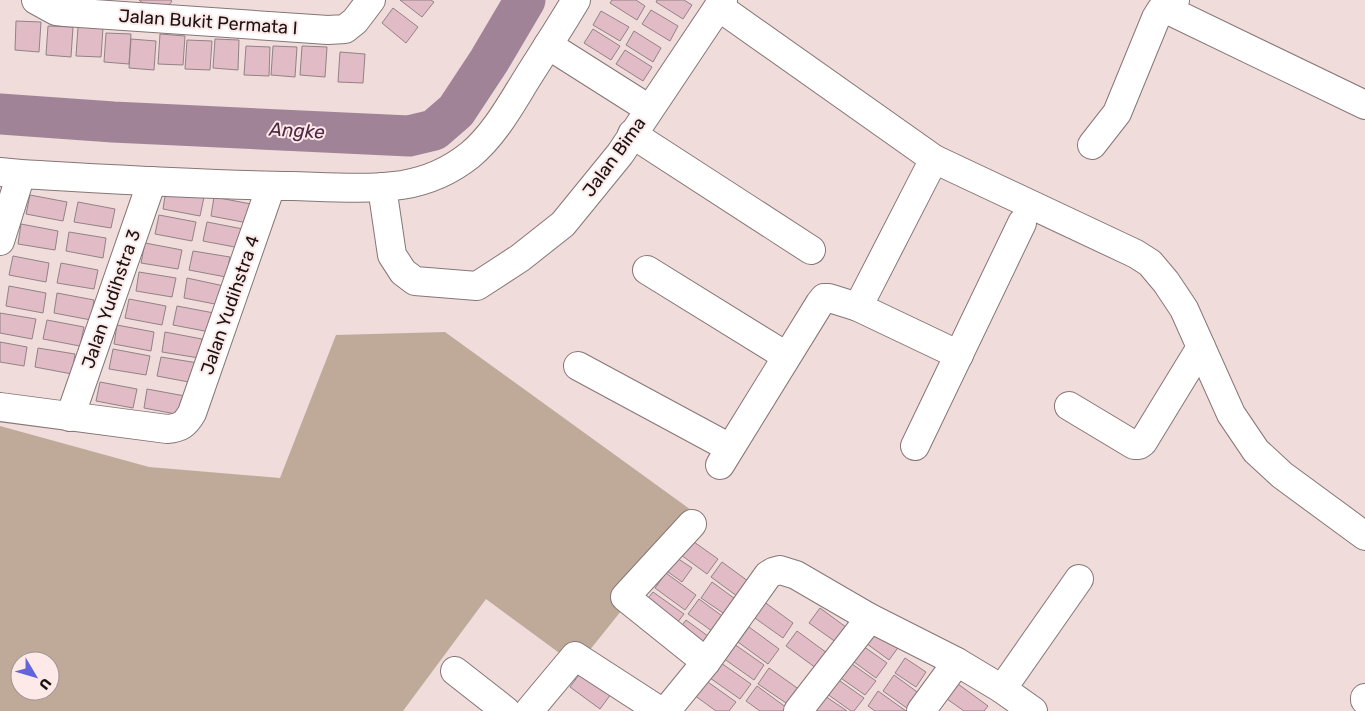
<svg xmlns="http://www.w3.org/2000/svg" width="1365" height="711" font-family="Rubik,sans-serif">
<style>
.green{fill:#bfaa99;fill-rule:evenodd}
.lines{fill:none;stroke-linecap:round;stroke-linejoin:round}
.river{stroke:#a18397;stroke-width:41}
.building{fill:#e1bbc6;stroke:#928286}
.minor-casing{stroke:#877676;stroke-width:30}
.minor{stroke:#fff;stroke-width:28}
.labels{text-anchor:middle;stroke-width:4;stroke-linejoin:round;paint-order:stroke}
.street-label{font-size:18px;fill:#1a1313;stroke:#fce9e8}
.water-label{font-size:19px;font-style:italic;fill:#4f2644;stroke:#fce9e8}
</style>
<rect width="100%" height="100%" fill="#efdcdb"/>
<path class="green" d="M445,332L698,515L577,666L486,599L403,711H0V426L149,467L280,478L336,335ZM20,661H50V691H20Z"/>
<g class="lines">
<polyline class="river" points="0,114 113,122 409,136 434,130 456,111 489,61 525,0"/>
</g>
<g class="building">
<polygon points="139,0 170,0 172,1 160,17"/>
<polygon points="400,0 431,0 434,2 422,17"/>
<polygon points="612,0 636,0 645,6 637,20 610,3"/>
<polygon points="657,0 684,0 692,5 683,19 656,2"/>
<polygon points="393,8 418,27 406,43 382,23"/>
<polygon points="651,10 678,26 670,41 642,24"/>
<polygon points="601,11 629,27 620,41 593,25"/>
<polygon points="16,21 41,22 39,52 15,50"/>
<polygon points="48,26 73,27 71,57 46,55"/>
<polygon points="78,27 103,28 101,57 76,56"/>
<polygon points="593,29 620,46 611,60 584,43"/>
<polygon points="634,31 661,48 653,62 626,45"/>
<polygon points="106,33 131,34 129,64 104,62"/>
<polygon points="160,34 185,36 183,65 158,64"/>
<polygon points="131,39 156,41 154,70 129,68"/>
<polygon points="215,39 239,40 238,70 213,68"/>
<polygon points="187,40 212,41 210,70 185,69"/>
<polygon points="246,46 270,47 269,76 244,75"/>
<polygon points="273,46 297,47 295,77 271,75"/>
<polygon points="302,46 327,47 325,77 300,75"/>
<polygon points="625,50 652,67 643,81 616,64"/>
<polygon points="340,52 365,54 363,83 338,82"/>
<polygon points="166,190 204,197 200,216 163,209"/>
<polygon points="30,195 67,202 63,221 26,214"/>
<polygon points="214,197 251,204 248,223 211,216"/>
<polygon points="78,202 115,209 111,228 74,222"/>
<polygon points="159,215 196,222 192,241 155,234"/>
<polygon points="207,222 243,229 240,248 203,241"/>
<polygon points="21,224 58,231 55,250 18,244"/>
<polygon points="69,232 106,238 103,258 66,251"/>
<polygon points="145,243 182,250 178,269 141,263"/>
<polygon points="193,251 230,257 226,277 189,270"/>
<polygon points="13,256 49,263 46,282 9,275"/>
<polygon points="61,263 98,270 94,289 57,283"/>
<polygon points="139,272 176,278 172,297 136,291"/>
<polygon points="187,278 224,286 220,305 184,298"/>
<polygon points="9,286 46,293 43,313 6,306"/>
<polygon points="57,293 94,300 91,320 54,313"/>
<polygon points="129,299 166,306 162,325 125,318"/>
<polygon points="177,306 214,313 210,332 173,325"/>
<polygon points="0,313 36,319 32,339 0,333"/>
<polygon points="47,320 84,327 80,346 43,339"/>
<polygon points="117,325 154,332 151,351 114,344"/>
<polygon points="165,332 202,339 199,358 162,352"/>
<polygon points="0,342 27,347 24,366 0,362"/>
<polygon points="38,348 75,354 72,374 35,367"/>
<polygon points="113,349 150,356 146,375 109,369"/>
<polygon points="161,357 198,363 194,383 157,376"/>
<polygon points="100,382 137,389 133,408 96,401"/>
<polygon points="147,389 185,396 181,415 144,408"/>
<polygon points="687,537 718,559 707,574 677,552"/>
<polygon points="674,556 692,568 682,582 664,569"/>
<polygon points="722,562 752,584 741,599 711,577"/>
<polygon points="666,573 696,595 685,610 655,588"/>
<polygon points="712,582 742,604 732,619 701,598"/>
<polygon points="653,592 684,614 673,628 642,606"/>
<polygon points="699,599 729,621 719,636 688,614"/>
<polygon points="763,601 793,623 783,638 752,616"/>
<polygon points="820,608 850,630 840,645 809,623"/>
<polygon points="686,620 716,642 705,657 675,635"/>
<polygon points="869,623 900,645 889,660 859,638"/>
<polygon points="749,627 779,649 768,664 738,642"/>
<polygon points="797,631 827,653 816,668 786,646"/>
<polygon points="856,641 887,663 876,678 846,656"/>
<polygon points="734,644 764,665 754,680 723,658"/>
<polygon points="905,658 926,672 916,687 895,673"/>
<polygon points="845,659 876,681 865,695 835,674"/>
<polygon points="721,663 751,684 740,699 710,678"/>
<polygon points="769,668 800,690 789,705 758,684"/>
<polygon points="581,672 611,694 600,709 570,687"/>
<polygon points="894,675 924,697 911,711 883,691"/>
<polygon points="833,676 864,698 854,711 851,711 823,691"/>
<polygon points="705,680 736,702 729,711 716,711 694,695"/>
<polygon points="958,684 988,706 984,711 964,711 947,699"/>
<polygon points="757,686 787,708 785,711 760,711 746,701"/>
<polygon points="878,691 906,711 875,711 868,706"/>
<polygon points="822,694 847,711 815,711"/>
</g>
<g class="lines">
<defs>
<g id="minor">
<polyline points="36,0 56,11 65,12 328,30 345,29 355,21 371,0"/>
<polyline points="1175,0 1170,11 1365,105"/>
<polyline points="719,7 934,159 1136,254 1150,263 1166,282 1184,309 1231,414 1256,451 1282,475 1365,536"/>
<polyline points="548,45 649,109"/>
<polyline points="632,134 811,250"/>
<polyline points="1092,145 1117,113 1156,18 1161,10 1170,11"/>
<path d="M0,172L21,174C111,179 202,185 292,186C328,187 366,190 402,185C427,181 450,171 470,155C494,135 510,106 526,80C543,53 560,27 576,0"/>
<polyline points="382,187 392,255 403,272 415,281 477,286 520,258 563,224 620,154 723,0"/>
<polyline points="0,241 21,174"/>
<polyline points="647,270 786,356"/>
<polyline points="858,307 959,355"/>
<polyline points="578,366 730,448"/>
<polyline points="1069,406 1134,445 1139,445 1143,442 1201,347"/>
<path d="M0,407L167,429C180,428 185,425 192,413L271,186"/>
<polyline points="70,417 152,181"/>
<polyline points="915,446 1022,223"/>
<polyline points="720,465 820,303 824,298 829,298 858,307 934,159"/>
<polyline points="692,524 625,597 706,662"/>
<polyline points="455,671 506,711"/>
<polyline points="1002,689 1079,579"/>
<polyline points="1365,698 1365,700"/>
<polyline points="529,711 575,656 660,711"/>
<polyline points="666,711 706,662 768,575 773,572 780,570 796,575 870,618 957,662 1002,689 1033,711"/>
<polyline points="798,711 870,618"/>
<polyline points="921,711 957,662"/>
</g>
</defs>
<use href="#minor" class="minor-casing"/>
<use href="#minor" class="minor"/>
</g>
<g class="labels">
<g class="street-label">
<text transform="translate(208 22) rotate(4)" y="6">Jalan Bukit Permata I</text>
<text transform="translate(614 157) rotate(-54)" y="6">Jalan Bima</text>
<text transform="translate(111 299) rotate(-71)" y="6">Jalan Yudihstra 3</text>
<text transform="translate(230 305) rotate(-71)" y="6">Jalan Yudihstra 4</text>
</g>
<g class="water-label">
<text transform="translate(297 130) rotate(3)" y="7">Angke</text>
</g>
</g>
<g transform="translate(35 676) rotate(128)"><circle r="24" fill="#fce9e8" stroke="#a29393"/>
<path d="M0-4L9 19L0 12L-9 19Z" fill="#6264dd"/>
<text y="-8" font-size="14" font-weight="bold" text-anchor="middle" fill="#1a1313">U</text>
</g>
</svg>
